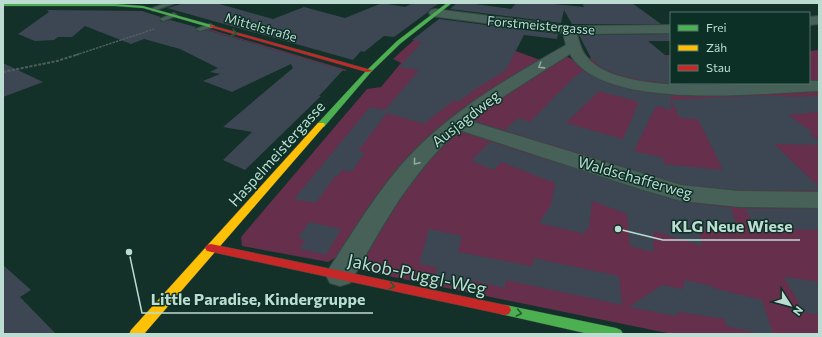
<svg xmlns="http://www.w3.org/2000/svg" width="822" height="337" font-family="Commissioner,sans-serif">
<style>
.green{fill:#662f4c}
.building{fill:#3d4753;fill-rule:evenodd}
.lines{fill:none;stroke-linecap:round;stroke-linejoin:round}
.lane-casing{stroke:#354b45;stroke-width:2}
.street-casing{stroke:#354b45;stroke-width:2}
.fast-casing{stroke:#354b45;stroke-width:1}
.slow-casing{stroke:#354b45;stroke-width:1}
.jam-casing{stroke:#354b45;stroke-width:1}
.path-far1{stroke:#4c615b;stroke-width:1.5;stroke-dasharray:2.5 1;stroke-linecap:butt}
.path{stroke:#4c615b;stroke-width:2;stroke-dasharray:3 1.5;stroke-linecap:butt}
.lane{fill:#476058;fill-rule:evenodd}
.street{fill:#476058;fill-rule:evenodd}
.fast{fill:#4caf50;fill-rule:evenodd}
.slow{fill:#ffc107;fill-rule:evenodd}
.jam{fill:#c62828;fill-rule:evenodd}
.oneway{stroke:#235c35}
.oneway2{stroke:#8eaaa1}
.labels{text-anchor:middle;stroke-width:3;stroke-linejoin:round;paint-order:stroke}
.far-street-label{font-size:13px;fill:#bddcd1;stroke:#0d3026}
.street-label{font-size:15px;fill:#bddcd1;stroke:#0d3026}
.near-street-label{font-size:18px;fill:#bddcd1;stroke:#0d3026}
.leader{fill:none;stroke:#bddcd1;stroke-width:1.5}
.callout-dot{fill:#bddcd1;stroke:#0d3026;stroke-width:1.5}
.callout-label{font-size:16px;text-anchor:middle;font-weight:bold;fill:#bddcd1;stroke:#0d3026;stroke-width:3;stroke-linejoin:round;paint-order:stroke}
</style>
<rect width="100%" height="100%" fill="#133029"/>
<g class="green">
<polygon points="206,28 347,70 345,71 204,29"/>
<polygon points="426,29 480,36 513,50 543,61 467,106 337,257 328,262 242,246 241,237 367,89 381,87 401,63 393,59"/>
<polygon points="819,50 819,83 693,88 652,85 605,72 586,58 671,55 671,83 809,83 809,51"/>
<polygon points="566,56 589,69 637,87 819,88 819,195 795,195 675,187 470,122 470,120 500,97"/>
<polygon points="461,130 637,185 819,205 819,334 672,334 359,270 356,260 363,262 380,226 422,165 456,131"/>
</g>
<g class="building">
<polygon points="185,3 216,3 273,19 304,7 345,18 382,3 405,7 413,3 440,3 430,9 428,12 394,37 384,36 364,52 361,51 353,60 167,8"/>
<polygon points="457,3 468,3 511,9 516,3 544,3 584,7 582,3 632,3 661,24 572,24 564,10 561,23 450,9"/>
<polygon points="47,10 142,11 161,17 159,19 162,22 170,20 196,27 195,29 199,32 207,30 343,70 319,96 321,96 245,170 223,160 252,132 223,127 293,68 291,64 232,92 203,81 220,74 210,72 218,68 180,49 144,39 131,44 85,26 72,37 58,37 54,40 35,41 18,34 49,12"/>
<polygon points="439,19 558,34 557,39 524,35 506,70 474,90 458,102 454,100 424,124 387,113 358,151 365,152 352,172 342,170 337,177 335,176 316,203 294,199 370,107 385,110 419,70 399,67 422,42 412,40"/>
<polygon points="671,34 671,41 648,41 671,60 671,83 643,80 620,75 601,67 591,58 579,35"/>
<polygon points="3,63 43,82 3,97"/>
<path d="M584,71L587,74L614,86L647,93L671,95V100L753,96H785L787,97L819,96V112L788,115L814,133H808L819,141V145L774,144L819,187V190H739L681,184L505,130L518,118L530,122L574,77ZM599,91L639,102L623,139L566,123ZM671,100L680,118L698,119L723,170L663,164L664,158L634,151L656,106L671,110Z"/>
<polygon points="490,142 681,202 731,208 739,233 698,228 702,246 654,231 653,252 630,246 627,214 592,201 589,229 586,228 585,234 539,223 551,205 555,183 501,162 494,170 471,161"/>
<polygon points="745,209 819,209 819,230 756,228"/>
<polygon points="309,222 341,229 326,255 300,249 305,240 298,238"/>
<polygon points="429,229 462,236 458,252 531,266 533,266 533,258 619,276 622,305 506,280 505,288 465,279 464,287 433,281 437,267 419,264"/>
<polygon points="3,265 31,290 20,297 56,334 3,334"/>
<polygon points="784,277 819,282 819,315 804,312"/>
<polygon points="685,280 712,286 713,288 762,300 773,334 761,334 726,326 725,319 679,312 675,316 629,307 662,285 683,289"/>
</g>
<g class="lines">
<defs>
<g id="lane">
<polygon points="166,3 176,3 153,11 150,9"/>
<polygon points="174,13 177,15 176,16 163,21 160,19"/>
<polygon points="210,24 212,25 212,27 200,31 196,29"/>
</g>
<g id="street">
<path d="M435,9L569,26L671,25V33L577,34C579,41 581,50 586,56C615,93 717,85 760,83C776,83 793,83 809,83V81H819V91C761,93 602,112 570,54L501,98L470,121L681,185L739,191L819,192V208L739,207L681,201L640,189L459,130C409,175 383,225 350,283L340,286L330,283L326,275L330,267C353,232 375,195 403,163C448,112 508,78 566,45L563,33L431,16L429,13L431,10Z"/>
<polygon points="819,16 819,24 809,25 809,17"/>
</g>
<g id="fast">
<polygon points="447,3 452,3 401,43 371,72 324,127 318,127 317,125 318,123 367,70 397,41"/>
<polygon points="3,4 115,4 143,6 215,26 212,28 143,8 115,6 3,6"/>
<polygon points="505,305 616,328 621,330 623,334 589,334 505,315 501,314 499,310 501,306"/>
</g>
<polygon id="slow" points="318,123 324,123 325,125 144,334 129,334 131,330"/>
<g id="jam">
<polygon points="210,25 371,70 372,71 367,72 210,27"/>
<polygon points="211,244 505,305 509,306 511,310 509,314 505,315 207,251 205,248 207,245"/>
</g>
</defs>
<use href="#lane" class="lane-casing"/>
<use href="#street" class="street-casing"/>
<use href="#fast" class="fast-casing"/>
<use href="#slow" class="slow-casing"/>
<use href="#jam" class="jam-casing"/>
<polyline class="path-far1" points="76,55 154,29"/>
<polyline class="path" points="3,72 57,61 79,54"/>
<use href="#lane" class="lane"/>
<use href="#street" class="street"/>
<use href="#fast" class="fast"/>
<use href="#slow" class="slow"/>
<use href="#jam" class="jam"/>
</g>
<defs><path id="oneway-chevron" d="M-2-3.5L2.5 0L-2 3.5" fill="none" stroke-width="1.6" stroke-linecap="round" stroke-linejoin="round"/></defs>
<g class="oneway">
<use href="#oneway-chevron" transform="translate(234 33) rotate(16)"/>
<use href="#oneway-chevron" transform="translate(392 286) rotate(12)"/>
<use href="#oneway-chevron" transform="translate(519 313) rotate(12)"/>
</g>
<g class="oneway2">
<use href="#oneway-chevron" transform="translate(541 66) rotate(148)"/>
<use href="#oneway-chevron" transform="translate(416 162) rotate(130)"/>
</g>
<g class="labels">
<g class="far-street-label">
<text transform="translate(541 25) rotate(5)" y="5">Forstmeistergasse</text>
<text transform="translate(261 27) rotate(16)" y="5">Mittelstraße</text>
</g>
<g class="street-label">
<text transform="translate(466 119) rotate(-38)" y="5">Ausjagdweg</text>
<text transform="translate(277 154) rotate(-48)" y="5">Haspelmeistergasse</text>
<text transform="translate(635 178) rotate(16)" y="5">Waldschafferweg</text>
</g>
<g class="near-street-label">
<text transform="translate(417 275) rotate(12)" y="6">Jakob-Puggl-Weg</text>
</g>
</g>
<path class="leader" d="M618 229L663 240H800M129 252L142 313H373"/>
<g class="callout-dot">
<circle cx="618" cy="229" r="4"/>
<circle cx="129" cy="252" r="4"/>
</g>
<g class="callout-label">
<text x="732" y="232">KLG Neue Wiese</text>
<text x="258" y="305">Little Paradise, Kindergruppe</text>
</g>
<rect width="822" height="337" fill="none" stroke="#bddcd1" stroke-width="8"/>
<rect x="670" y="12" width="140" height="72" fill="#0d3026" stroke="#53756a"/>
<rect x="678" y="25" width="20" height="6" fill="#4caf50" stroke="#53756a"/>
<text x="706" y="32" font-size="12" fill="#bddcd1">Frei</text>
<rect x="678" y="45" width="20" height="6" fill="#ffc107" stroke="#53756a"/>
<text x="706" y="52" font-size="12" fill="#bddcd1">Zäh</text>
<rect x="678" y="65" width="20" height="6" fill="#c62828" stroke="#53756a"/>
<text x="706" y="72" font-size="12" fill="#bddcd1">Stau</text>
<g transform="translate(790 305) rotate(126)" stroke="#0d3026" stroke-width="3" paint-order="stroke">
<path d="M0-3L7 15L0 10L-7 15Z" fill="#bddcd1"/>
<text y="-6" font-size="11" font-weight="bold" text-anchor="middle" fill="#bddcd1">N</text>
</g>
</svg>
